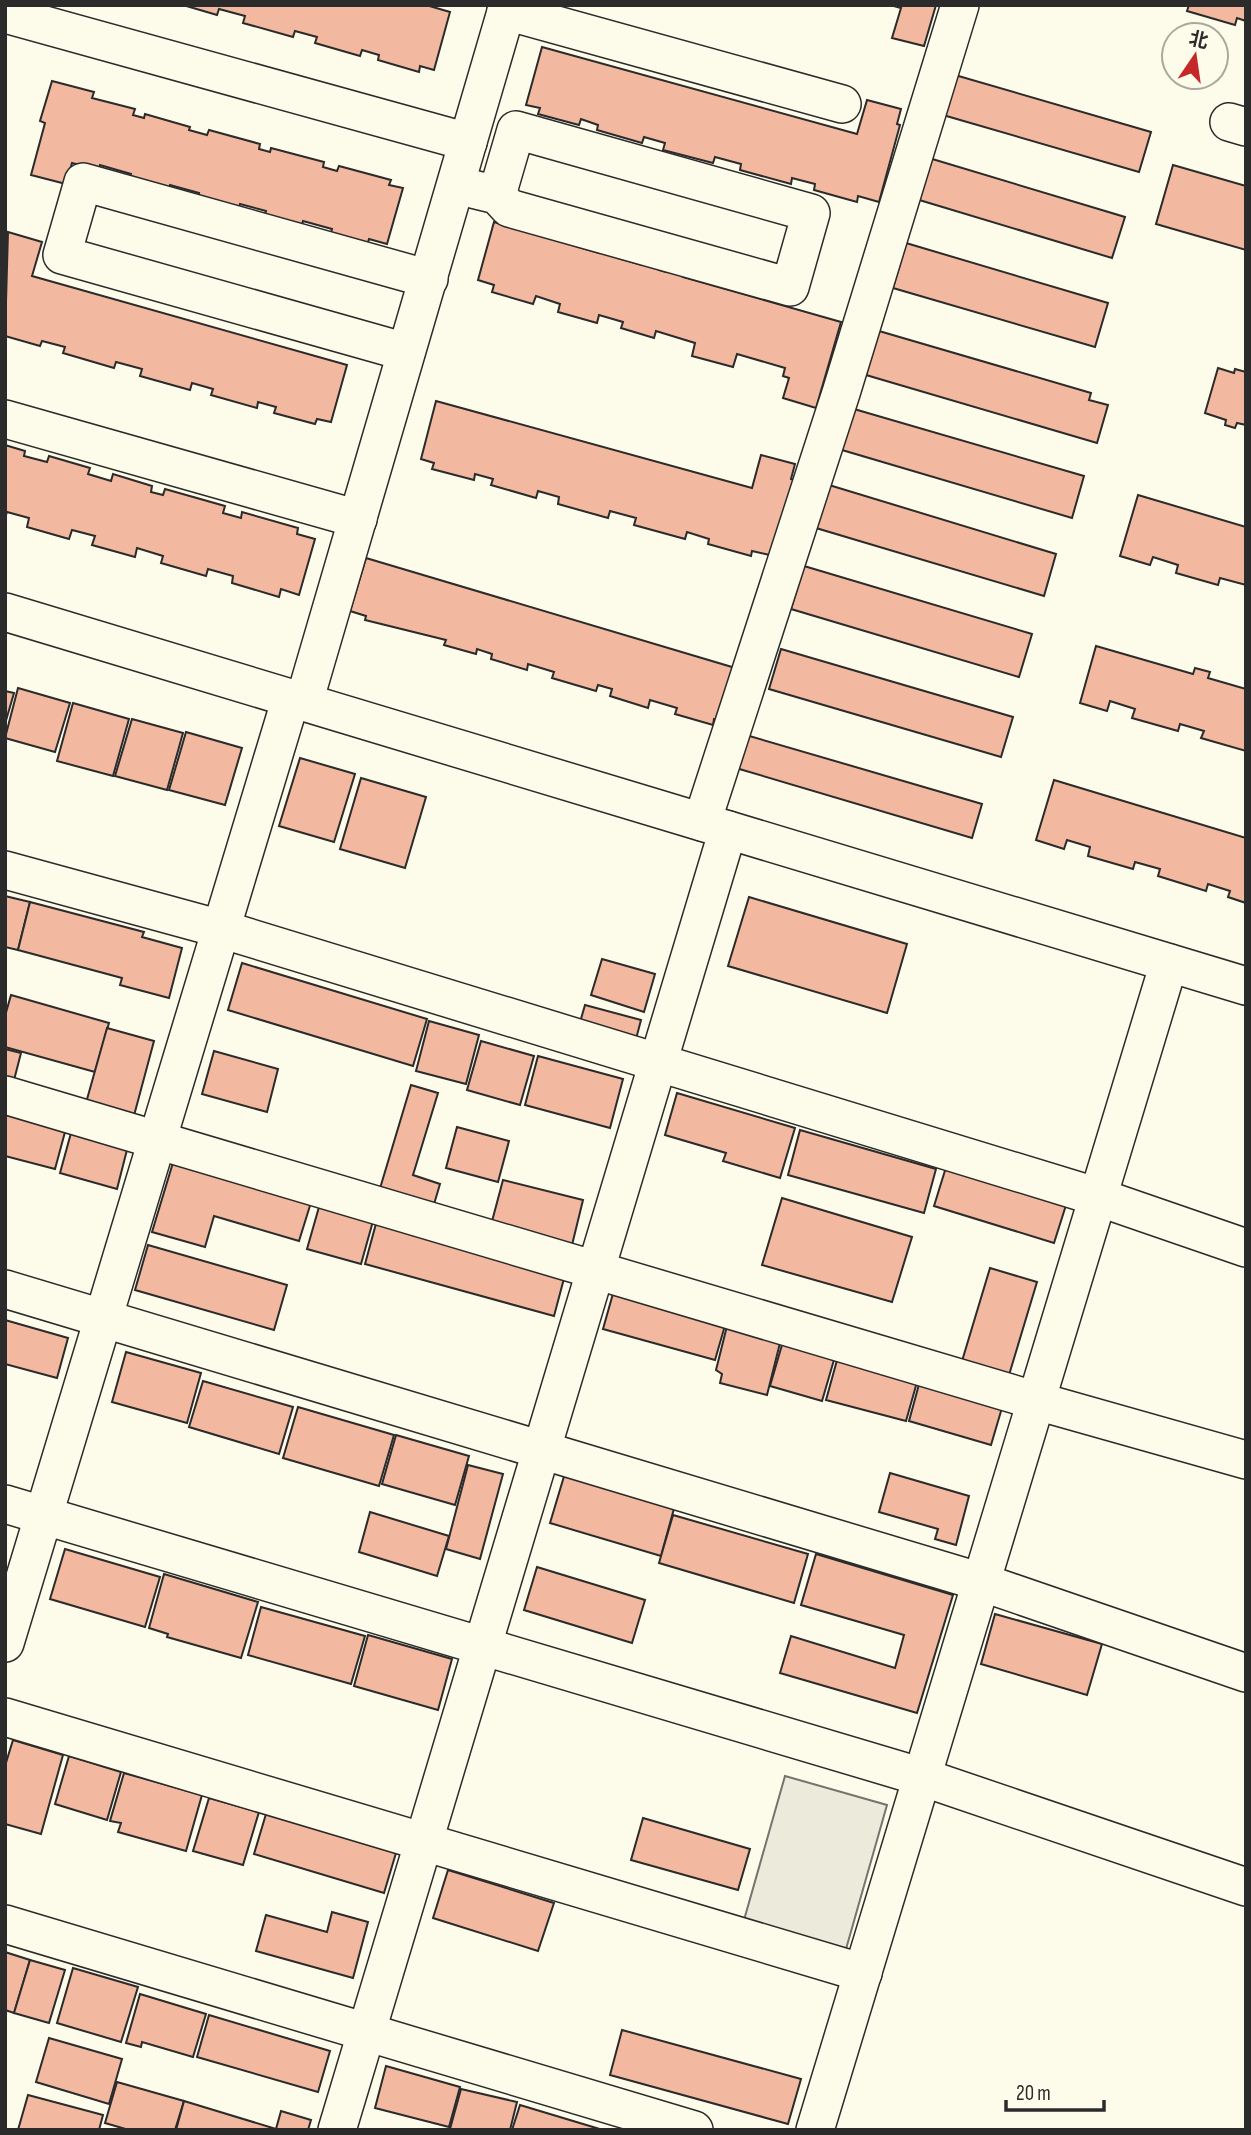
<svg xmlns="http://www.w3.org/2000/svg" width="1251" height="2135" font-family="'Sofia Sans Condensed','Noto Sans SC',sans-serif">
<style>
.parking{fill:#eceadb;stroke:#74746e;stroke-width:2}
.building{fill:#f2b8a0;stroke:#2b2b2b;stroke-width:2}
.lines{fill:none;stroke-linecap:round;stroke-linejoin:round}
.minor-casing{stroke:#2b2b2b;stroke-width:40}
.minor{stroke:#fdfbea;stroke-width:37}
</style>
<rect width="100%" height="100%" fill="#fdfbea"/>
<polygon class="parking" points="785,1776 887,1805 846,1949 744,1920"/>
<g class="building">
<polygon points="183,5 426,5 450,12 434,70 420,66 419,72 378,60 379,55 362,50 360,56 315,43 317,37 295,31 293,37 243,23 245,16 219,9 217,15"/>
<polygon points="890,5 936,5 924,46 892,38 901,8"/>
<polygon points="1189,5 1246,5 1246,21 1237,18 1235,25 1187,11"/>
<polygon points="542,47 857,134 867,100 901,109 897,124 900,125 879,202 858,196 857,202 814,190 815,184 792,178 791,184 740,170 741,164 715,157 713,163 663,150 665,143 644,137 642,143 597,130 598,125 581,119 579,125 538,114 540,108 526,105"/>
<polygon points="955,75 1151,132 1139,172 943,115"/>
<polygon points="52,81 94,92 92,98 135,109 133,115 144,118 145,114 190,127 189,130 207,135 209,130 260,144 259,149 270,152 271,148 324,162 323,167 337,171 339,166 391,180 389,185 403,188 387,244 369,239 366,249 329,239 332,229 303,221 300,231 263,221 266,211 240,204 237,213 197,202 199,193 170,185 168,194 128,183 131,174 100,165 99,170 72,163 66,184 31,175 45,123 40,121"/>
<polygon points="929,158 1125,217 1112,258 916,199"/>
<polygon points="1173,165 1246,186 1246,250 1156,224"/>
<polygon points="494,222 599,253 601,246 620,252 618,258 642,265 643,260 660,265 659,270 666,272 668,266 684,271 683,277 841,322 816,408 783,398 789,378 783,376 785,368 737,354 733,367 692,356 695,343 656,331 654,338 621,328 623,322 599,315 597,323 558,312 560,304 536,296 533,304 492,292 494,285 478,280"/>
<polygon points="8,232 42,242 32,276 347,365 331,422 317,419 315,424 274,413 276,407 258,402 257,408 211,395 213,389 192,383 190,390 140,376 142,369 116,362 114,368 63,353 65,347 42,341 40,346 5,336"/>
<polygon points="906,243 1108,303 1095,347 893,288"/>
<polygon points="879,331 1091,393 1089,400 1108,405 1097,443 866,375"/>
<polygon points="1218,368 1234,373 1235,369 1246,372 1246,425 1237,423 1235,428 1225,425 1226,420 1205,413"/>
<polygon points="436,401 752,488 761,455 795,464 791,479 795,480 774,556 752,551 751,556 708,544 709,539 687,532 685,539 634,525 636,518 610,511 608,518 558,504 559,497 538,491 536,498 491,485 493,479 475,474 474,480 432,469 434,463 421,459"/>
<polygon points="854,409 1084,476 1072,518 842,450"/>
<polygon points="5,445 25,451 24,456 47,462 49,456 90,468 88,474 111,481 113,474 152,486 151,492 163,495 165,489 225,506 223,513 241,518 242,512 298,528 297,534 315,539 299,595 281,589 279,597 232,583 233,576 208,569 206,576 161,563 163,556 137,548 135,557 92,545 95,536 72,530 69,539 27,527 29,518 7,512 5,518"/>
<polygon points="829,485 1056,554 1044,596 816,528"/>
<polygon points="1138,495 1246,527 1246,585 1220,578 1218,585 1176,573 1178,565 1153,557 1150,565 1120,556"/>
<polygon points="366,558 742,670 726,723 714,719 713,725 675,714 677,708 650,700 648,708 610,696 612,689 598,685 596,691 552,678 554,672 528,664 527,670 491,659 492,654 477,649 476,654 444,645 446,640 365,620 366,616 350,611"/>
<polygon points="804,566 1032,634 1019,677 791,609"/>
<polygon points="1096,646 1193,674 1195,668 1210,672 1208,678 1246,689 1246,751 1201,738 1204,731 1180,724 1178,731 1132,718 1135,709 1110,701 1107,711 1080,703"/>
<polygon points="781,649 1013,717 1001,757 769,689"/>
<polygon points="18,688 70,703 55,752 5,738"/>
<polygon points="5,691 14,693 5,724"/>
<polygon points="73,703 129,719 113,776 57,761"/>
<polygon points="132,719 183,733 167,790 115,776"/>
<polygon points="186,732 242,748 225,805 169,790"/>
<polygon points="746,735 982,804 972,838 736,768"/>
<polygon points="300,758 355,774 334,842 279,826"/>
<polygon points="361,778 426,797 405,868 340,849"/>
<polygon points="1054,780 1246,838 1246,903 1228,897 1230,891 1208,884 1206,891 1158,876 1160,869 1135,862 1133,869 1088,856 1090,847 1067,840 1064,849 1036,840"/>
<polygon points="5,896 30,902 18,950 5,947"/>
<polygon points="749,897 907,944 887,1013 728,966"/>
<polygon points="30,902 144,932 142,937 182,948 169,998 120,985 122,978 18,950"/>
<polygon points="602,959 655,974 644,1012 591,995"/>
<polygon points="242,963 427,1019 413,1066 228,1010"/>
<polygon points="11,995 109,1023 95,1072 5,1047 5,1016"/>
<polygon points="585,1005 641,1020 631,1058 574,1043"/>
<polygon points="429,1021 479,1035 466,1084 416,1071"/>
<polygon points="107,1028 154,1041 132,1123 84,1110"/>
<polygon points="481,1041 534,1056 520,1105 467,1090"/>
<polygon points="5,1049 21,1053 13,1084 5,1082"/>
<polygon points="214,1051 278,1069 267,1112 202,1094"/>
<polygon points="538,1056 623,1079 610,1128 525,1105"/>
<polygon points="411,1085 438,1093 413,1175 440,1184 432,1211 378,1195"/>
<polygon points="677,1093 795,1128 780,1178 723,1161 726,1153 665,1135"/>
<polygon points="5,1104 68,1121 55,1169 5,1156"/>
<polygon points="74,1122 130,1138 117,1189 60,1173"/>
<polygon points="457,1127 509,1141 498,1182 446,1168"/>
<polygon points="800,1130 936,1169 924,1213 788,1175"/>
<polygon points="175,1156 313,1196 299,1241 214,1216 205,1247 152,1232"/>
<polygon points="947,1164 1067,1202 1054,1243 934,1206"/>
<polygon points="503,1180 583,1200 572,1245 491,1225"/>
<polygon points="782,1198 912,1237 892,1302 762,1265"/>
<polygon points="321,1200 375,1214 361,1264 307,1249"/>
<polygon points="377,1220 566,1271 554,1316 365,1264"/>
<polygon points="148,1245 287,1285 274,1330 135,1290"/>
<polygon points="990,1268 1037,1282 1006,1385 959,1371"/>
<polygon points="614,1290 726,1322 715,1360 603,1329"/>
<polygon points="5,1320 68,1338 57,1378 5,1364"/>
<polygon points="727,1326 781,1339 767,1395 720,1383 722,1374 716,1370"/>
<polygon points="784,1338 836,1353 822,1401 770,1386"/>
<polygon points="126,1352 201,1373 187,1423 112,1402"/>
<polygon points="839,1353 919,1375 906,1421 826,1400"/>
<polygon points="921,1377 1004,1401 991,1445 909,1421"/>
<polygon points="203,1381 293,1407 279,1454 189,1427"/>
<polygon points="298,1407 394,1435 379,1486 283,1458"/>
<polygon points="396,1435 469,1456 455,1505 382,1484"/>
<polygon points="468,1465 503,1474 480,1559 446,1549"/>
<polygon points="565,1473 675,1505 661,1556 550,1523"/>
<polygon points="890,1473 969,1496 956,1545 935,1539 938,1529 879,1512"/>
<polygon points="370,1512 449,1536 437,1576 359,1552"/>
<polygon points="673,1515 808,1554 794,1603 659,1563"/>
<polygon points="65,1549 160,1577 145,1627 50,1599"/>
<polygon points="816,1554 953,1595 917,1713 780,1673 791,1636 895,1668 904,1635 801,1605"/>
<polygon points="537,1567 645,1600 632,1643 524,1610"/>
<polygon points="164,1574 258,1602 241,1658 167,1637 168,1634 149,1628"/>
<polygon points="261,1607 365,1636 351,1684 248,1655"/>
<polygon points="995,1614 1102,1644 1087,1695 981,1664"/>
<polygon points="368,1635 452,1659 438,1710 354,1686"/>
<polygon points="13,1740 63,1755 41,1834 5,1824 5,1766"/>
<polygon points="69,1756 121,1772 107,1820 55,1804"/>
<polygon points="124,1773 202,1795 186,1851 118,1832 121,1823 110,1821"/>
<polygon points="209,1798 259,1812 243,1865 193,1851"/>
<polygon points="266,1814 396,1853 384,1893 254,1854"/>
<polygon points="643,1818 750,1849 738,1890 631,1860"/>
<polygon points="448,1870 554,1903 538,1951 433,1918"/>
<polygon points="332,1912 368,1922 353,1978 256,1951 266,1915 327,1932"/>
<polygon points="5,1952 30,1960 14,2013 5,2010"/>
<polygon points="30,1960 65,1970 49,2023 14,2013"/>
<polygon points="73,1968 138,1987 121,2042 57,2023"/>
<polygon points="140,1994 206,2014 193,2057 142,2042 141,2047 126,2043"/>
<polygon points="209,2015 330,2051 318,2092 197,2057"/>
<polygon points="622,2030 801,2079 788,2124 610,2075"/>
<polygon points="49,2038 122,2059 109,2104 36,2082"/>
<polygon points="386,2066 460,2087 449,2127 375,2108"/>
<polygon points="117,2082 184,2101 175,2130 129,2130 105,2123"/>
<polygon points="461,2089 517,2102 510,2130 450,2129"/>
<polygon points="28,2095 103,2115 99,2130 18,2130"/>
<polygon points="184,2101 276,2129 281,2111 311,2120 308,2130 176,2130"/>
<polygon points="520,2105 603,2130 512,2130"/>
</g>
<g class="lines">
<defs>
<g id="minor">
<polyline points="506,11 842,104"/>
<polyline points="5,14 468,142"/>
<polyline points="1229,122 1246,127"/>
<polyline points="456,185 497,195 509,208 790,287 811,213 516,130 497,195"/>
<polyline points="406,352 62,255 83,182 429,279"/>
<polyline points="5,419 358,519"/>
<polyline points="5,612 1246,986"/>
<polyline points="304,702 508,5"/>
<polyline points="702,822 841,393 960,5"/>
<polyline points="5,870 221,929 1098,1197 1246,1248"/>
<polyline points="5,1095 1037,1401 1246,1460"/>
<polyline points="5,1289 981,1582 1246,1673"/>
<polyline points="5,1504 922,1777 1246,1887"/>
<polyline points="5,1643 291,698"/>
<polyline points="5,1717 863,1973"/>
<polyline points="5,1924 694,2130"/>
<polyline points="337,2130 728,830"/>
<polyline points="815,2130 1169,963"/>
</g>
</defs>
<use href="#minor" class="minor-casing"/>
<use href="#minor" class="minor"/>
</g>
<rect width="1251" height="2135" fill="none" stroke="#2b2b2b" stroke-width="14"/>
<g transform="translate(1195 56) rotate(13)"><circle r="33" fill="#fdfbea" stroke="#a9a89e" stroke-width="2"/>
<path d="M0-5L12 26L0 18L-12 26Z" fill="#c62828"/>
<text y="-10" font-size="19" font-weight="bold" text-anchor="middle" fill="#2b2b2b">北</text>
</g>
<path d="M1006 2100v10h98v-10" fill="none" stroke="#2b2b2b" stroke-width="3.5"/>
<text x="1016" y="2100" font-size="21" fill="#2b2b2b" stroke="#fdfbea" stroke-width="5" paint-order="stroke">20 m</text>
</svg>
